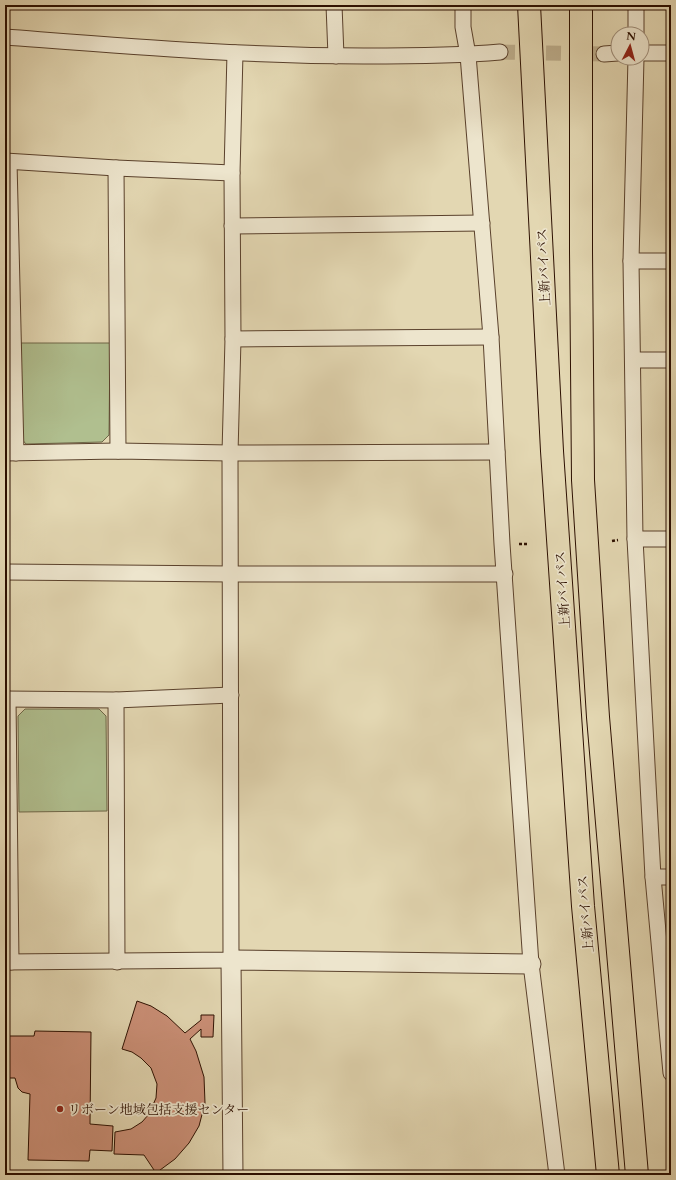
<svg xmlns="http://www.w3.org/2000/svg" width="676" height="1180" font-family="Cardo,'Noto Serif JP',serif">
<style>
.green{fill:#b0bf8f;stroke:#6e6748}
.building{fill:#cc9078;stroke:#2c0f00}
.lines{fill:none;stroke-linecap:round;stroke-linejoin:round}
.minor-tunnel{stroke:#beaf8e;stroke-width:15;stroke-dasharray:15 8;stroke-linecap:butt}
.minor-casing{stroke:#5a412c;stroke-width:17}
.tertiary-casing{stroke:#5a412c;stroke-width:21}
.trunk-casing{stroke:#2c0f00;stroke-width:24}
.path{stroke:#2c0f00;stroke-width:2.5;stroke-dasharray:3 2;stroke-linecap:butt}
.minor{stroke:#ede5cd;stroke-width:15}
.tertiary{stroke:#ede5cd;stroke-width:19}
.trunk{stroke:#e3d7b2;stroke-width:22}
.poi-dot{fill:#8f2418;stroke:#ede5cd;stroke-width:1.5}
.labels{text-anchor:middle;stroke-width:3.5;stroke-linejoin:round;paint-order:stroke}
.street-label{font-size:13px;fill:#2c0f00;stroke:#ede5cd}
.poi-label{font-size:13px;fill:#2c0f00;stroke:#ede5cd;text-anchor:start}
</style>
<rect width="100%" height="100%" fill="#e3d7b2"/>
<filter id="stains"><feTurbulence type="fractalNoise" baseFrequency=".005" numOctaves="4"/><feColorMatrix values="0 0 0 0 .2 0 0 0 0 .09 0 0 0 0 .02 0 0 0 .5 -.17"/></filter>
<radialGradient id="worn" r=".72"><stop offset=".6" stop-color="#630" stop-opacity="0"/><stop offset="1" stop-color="#630" stop-opacity=".3"/></radialGradient>
<g class="green">
<polygon points="21,343 110,343 109,435 102,442 26,444 20,437"/>
<polygon points="25,709 99,709 106,716 107,811 19,812 18,716"/>
</g>
<g class="building">
<polygon points="137,1001 151,1006 167,1016 185,1033 201,1020 201,1015 214,1015 213,1037 201,1037 201,1029 190,1039 196,1051 204,1077 205,1103 199,1126 189,1143 175,1159 156,1173 144,1155 114,1154 115,1132 131,1129 142,1122 149,1114 156,1098 157,1084 151,1068 141,1058 132,1052 122,1049"/>
<polygon points="35,1031 91,1032 90,1124 113,1126 112,1151 90,1150 89,1161 28,1160 30,1094 22,1092 18,1088 15,1078 5,1078 5,1036 34,1036"/>
</g>
<g class="lines">
<polyline class="minor-tunnel" points="500,52 604,54"/>
<defs>
<g id="minor">
<polyline points="334,5 336,56"/>
<polyline points="463,5 463,27 468,55 491,337 502,544 531,964 557,1175"/>
<polyline points="636,5 636,34"/>
<path d="M5,37C125,46 244,56 364,56C410,56 455,56 500,52"/>
<polyline points="642,53 671,53"/>
<polyline points="604,54 618,53"/>
<polyline points="5,161 116,168 232,173"/>
<polyline points="9,162 16,453"/>
<polyline points="116,168 118,451"/>
<polyline points="232,226 482,223"/>
<polyline points="631,261 671,261"/>
<polyline points="233,339 491,337"/>
<polyline points="633,360 671,360"/>
<polyline points="5,453 118,451 230,453 497,452"/>
<polyline points="635,539 631,261 636,58"/>
<polyline points="671,539 635,539 653,877 671,1073"/>
<polyline points="5,572 231,574 505,574"/>
<polyline points="5,699 116,700 231,695"/>
<polyline points="8,699 11,962"/>
<polyline points="116,700 117,962"/>
<polyline points="653,877 671,877"/>
<polyline points="5,962 231,960 230,453 233,339 232,173 235,53"/>
</g>
<polyline id="tertiary" points="233,1175 231,960 531,964"/>
<g id="trunk">
<polyline points="529,5 552,451 583,906 608,1175"/>
<polyline points="581,5 581,251 583,480 598,717 637,1175"/>
</g>
</defs>
<use href="#minor" class="minor-casing"/>
<use href="#tertiary" class="tertiary-casing"/>
<use href="#trunk" class="trunk-casing"/>
<g class="path">
<polyline points="612,541 618,540"/>
<polyline points="519,544 528,544"/>
</g>
<use href="#minor" class="minor"/>
<use href="#tertiary" class="tertiary"/>
<use href="#trunk" class="trunk"/>
</g>
<circle class="poi-dot" cx="60" cy="1109" r="4"/>
<g class="labels">
<g class="street-label">
<text transform="translate(543 267) rotate(-93)" y="5">上新バイパス</text>
<text transform="translate(562 590) rotate(-94)" y="5">上新バイパス</text>
<text transform="translate(585 914) rotate(-95)" y="5">上新バイパス</text>
</g>
<g class="poi-label">
<text x="68" y="1114">リボーン地域包括支援センター</text>
</g>
</g>
<rect width="676" height="1180" fill="none" stroke="#e3d7b2" stroke-width="20"/>
<rect x="6" y="6" width="664" height="1168" fill="none" stroke="#2c0f00" stroke-width="2"/>
<rect x="10" y="10" width="656" height="1160" fill="none" stroke="#2c0f00"/>
<g transform="translate(630 46) rotate(6)"><circle r="19" fill="#ede5cd" stroke="#a08f7b"/>
<path d="M0-3L7 15L0 10L-7 15Z" fill="#8f2418"/>
<text y="-6" font-size="11" font-weight="bold" text-anchor="middle" fill="#2c0f00">N</text>
</g>
<rect width="100%" height="100%" filter="url(#stains)"/>
<rect width="100%" height="100%" fill="url(#worn)"/>
</svg>
